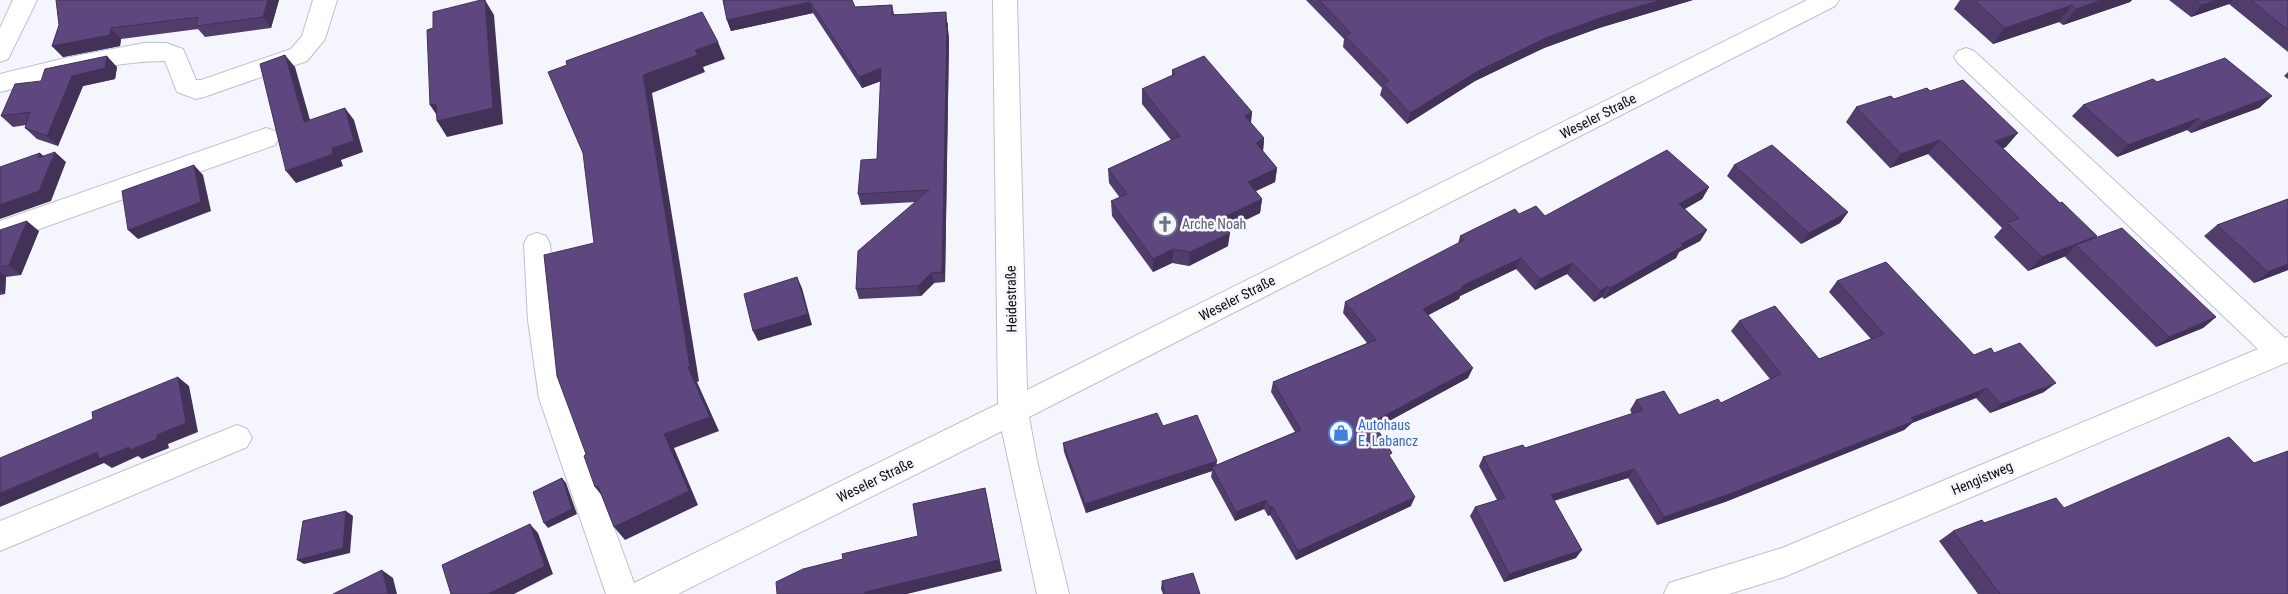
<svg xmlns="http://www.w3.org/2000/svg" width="2288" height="594" font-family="'Roboto Condensed',sans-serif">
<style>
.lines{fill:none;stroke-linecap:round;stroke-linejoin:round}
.minor-casing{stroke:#c0c0ca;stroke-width:2}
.minor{fill:#fff;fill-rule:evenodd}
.wall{fill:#513d6c}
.shaded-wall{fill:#423258}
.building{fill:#5e477e;stroke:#423258}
.labels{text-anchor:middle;stroke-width:5;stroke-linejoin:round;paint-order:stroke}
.street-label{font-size:14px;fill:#0d0d10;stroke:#f5f5fd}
.worship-label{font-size:14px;fill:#5b616d;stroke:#f5f5fd;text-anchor:start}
.shop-label{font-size:14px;fill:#366cbe;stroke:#f5f5fd;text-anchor:start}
</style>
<rect width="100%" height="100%" fill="#f5f5fd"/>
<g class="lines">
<defs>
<g id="minor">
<polygon points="13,0 37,0 8,59 0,62 0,28"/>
<path d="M313,0H337L325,39L307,61L204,97L196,99L177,92L165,61C110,61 53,79 0,92V74L65,58L144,43H166L183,49L196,80H201L291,49L302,36Z"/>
<polygon points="993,0 1017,0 1027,390 1807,0 1839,0 1835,6 1029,417 1037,461 1069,594 1037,594 1002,431 678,594 606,594 539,398 528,320 524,244 528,236 537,233 546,236 550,244 556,320 567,398 634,583 998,404"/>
<polygon points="1966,48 1974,51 2285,338 2288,337 2288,362 1784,577 1729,594 1664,594 1669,583 1782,548 2258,349 1958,63 1954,57 1958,51"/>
<polygon points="266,128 275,131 279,138 275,145 0,243 0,221"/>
<polygon points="237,425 247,429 252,438 247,447 0,551 0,521"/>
</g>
</defs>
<use href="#minor" class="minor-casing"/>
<use href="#minor" class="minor"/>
</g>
<g class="wall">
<polygon points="279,0 271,28 205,37 198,29 121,39 120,46 63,57 52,46 59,25"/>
<polygon points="723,0 852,0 855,7 892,5 894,14 948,23 948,30 949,39 945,282 934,283 921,296 859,299 856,289 916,202 861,205 858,194 877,159 881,81 862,88 813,13 731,31 727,20"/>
<polygon points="1306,0 1693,0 1599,28 1544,48 1475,81 1407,124 1380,95 1382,88 1343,47 1344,39"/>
<polygon points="1960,0 2132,0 2130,2 2063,25 2059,22 1993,44 1954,9"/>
<polygon points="2169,0 2288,0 2288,52 2229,4 2191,17"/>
<polygon points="117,67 115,79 83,86 58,146 37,139 25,128 26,125 13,127 1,116 41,81"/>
<polygon points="1172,70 1252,112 1251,123 1264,138 1263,151 1277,168 1275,182 1255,191 1262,199 1260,213 1227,229 1228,246 1189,266 1172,263 1153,272 1112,216 1111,201 1120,198 1109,183 1108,169 1171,140 1142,104 1142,89 1172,76"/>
<polygon points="2288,72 2288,79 2284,76"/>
<polygon points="2157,82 2272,96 2259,108 2191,133 2187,130 2117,157 2072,116 2083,105"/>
<polygon points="1930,91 2006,147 2003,148 2060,203 2097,236 2093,239 2216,317 2203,328 2156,347 2065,257 2066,256 2028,271 1994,237 2002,228 1928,154 1890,168 1846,122 1856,107"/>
<polygon points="1734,165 1848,212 1840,223 1801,244 1727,176"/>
<polygon points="1709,187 1702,199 1685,209 1707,230 1700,241 1679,252 1676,258 1604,299 1602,297 1594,302 1567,274 1535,290 1516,269 1460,296 1459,299 1428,315 1468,378 1376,428 1411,506 1296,560 1270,515 1268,516 1264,509 1235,521 1211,477 1212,471 1086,513 1064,452 1063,443 1163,426 1216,465 1295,432 1271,392 1273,382 1367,343 1343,313 1345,302 1458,244 1460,236 1519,214 1545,216"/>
<polygon points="2288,199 2288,270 2254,283 2204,236 2217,225"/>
<polygon points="0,230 39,231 21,275 6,277 5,294 0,295"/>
<polygon points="1837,281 1974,355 1994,353 2044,392 1990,413 1976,398 1912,423 1904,430 1725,502 1657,525 1628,478 1554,501 1576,558 1504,582 1470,516 1475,507 1497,500 1479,466 1483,457 1525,448 1632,414 1630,410 1636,400 1679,415 1721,403 1770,379 1731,331 1739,321 1819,359 1871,339 1829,292"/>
<polygon points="2254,463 2288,594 1978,594 1939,541 1953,531 1984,523 2064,508"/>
<polygon points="1162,581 1200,594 1163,594 1161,589"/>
</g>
<g class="shaded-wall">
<polygon points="268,0 279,0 271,28 263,17"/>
<polygon points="485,0 494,15 503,124 447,137 437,121 440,120 430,105"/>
<polygon points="1661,0 1693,0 1599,28 1544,48 1475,81 1407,124 1410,113 1478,71 1548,37 1603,17"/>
<polygon points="2102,0 2132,0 2130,2 2063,25 2076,9"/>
<polygon points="2217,0 2233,0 2229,4 2191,17 2202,5"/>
<polygon points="810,2 813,13 731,31 727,20"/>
<polygon points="2072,5 2059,22 1993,44 2005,28"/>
<polygon points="946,12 949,39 945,282 942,272"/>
<polygon points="111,28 121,39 120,46 63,57 52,46"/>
<polygon points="718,42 725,59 703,67 705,72 652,93 699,381 697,382 719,431 674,448 698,505 625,540 614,527 664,434 688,367 643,75 695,50"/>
<polygon points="285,55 295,67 314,134 304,122"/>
<polygon points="107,56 117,67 115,79 83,86 58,146 47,136 72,76"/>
<polygon points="881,68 884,80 862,88 859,77"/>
<polygon points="2272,96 2259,108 2191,133 2203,122"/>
<polygon points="345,108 354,120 363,152 341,160 343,166 296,183 286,171"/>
<polygon points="1252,112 1250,127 1245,116"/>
<polygon points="2199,118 2187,130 2117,157 2128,145"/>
<polygon points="2018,133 2006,147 1983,156 1995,141"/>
<polygon points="1264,138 1263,153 1256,143"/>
<polygon points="1940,140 1928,154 1890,168 1901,154"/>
<polygon points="55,152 66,162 51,201 0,219 0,205 38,158 40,153 51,162"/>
<polygon points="194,165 203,175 211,211 138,239 128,230"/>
<polygon points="1277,168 1275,182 1246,196 1248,182"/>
<polygon points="1709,187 1702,199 1673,215 1679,204"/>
<polygon points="1262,199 1260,213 1219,233 1220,219"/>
<polygon points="1848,212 1840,223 1801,244 1809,233"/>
<polygon points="27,221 39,231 21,275 9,265"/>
<polygon points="1707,230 1700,241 1679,252 1676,258 1604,299 1610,288 1681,244"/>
<polygon points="1230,233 1228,246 1189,266 1190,252"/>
<polygon points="2097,236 2082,249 2076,245 2066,256 2028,271 2042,257"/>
<polygon points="1173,249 1172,263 1153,272 1153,259"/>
<polygon points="1521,258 1516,269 1460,296 1459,299 1419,320 1423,309 1462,286"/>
<polygon points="1572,263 1567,274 1535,290 1540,279"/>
<polygon points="2288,264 2288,270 2254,283 2268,272"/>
<polygon points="0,272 6,277 5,294 0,290"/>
<polygon points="931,273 934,283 921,296 918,286"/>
<polygon points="797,277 802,288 812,325 758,341 753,331"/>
<polygon points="1608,286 1602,297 1594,302 1600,291"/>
<polygon points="2216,317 2203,328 2156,347 2169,337"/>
<polygon points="1473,368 1468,378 1369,432 1373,422"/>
<polygon points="178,377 189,386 198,432 168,444 169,448 142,459 138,456 112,468 104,463 0,507 0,493 97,452 129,447 157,435"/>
<polygon points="2056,383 2044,392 1990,413 2001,404"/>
<polygon points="1987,388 1976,398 1912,423 1904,430 1725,502 1657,525 1664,517"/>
<polygon points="1217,461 1216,469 1212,467 1212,471 1086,513 1085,504"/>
<polygon points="1634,469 1628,478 1545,503 1551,495"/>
<polygon points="562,478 566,483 577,514 548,528 544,523"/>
<polygon points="598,486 606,501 595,487"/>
<polygon points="985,488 1002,571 907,594 865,594 865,592"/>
<polygon points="1415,497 1411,506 1296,560 1298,551"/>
<polygon points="1266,500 1264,509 1235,521 1236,512"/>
<polygon points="1272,506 1270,515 1268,516 1270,507"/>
<polygon points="346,511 353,516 350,553 304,564 297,560"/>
<polygon points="530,524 538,533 553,574 514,594 488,594"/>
<polygon points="1582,550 1576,558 1504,582 1509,574"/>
<polygon points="382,570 393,578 397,594 388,594"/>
</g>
<g class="building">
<polygon points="56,0 268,0 263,17 196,26 198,17 111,28 110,35 52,46 59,25"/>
<polygon points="481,0 485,0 493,108 437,121 436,104 430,105 427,30 433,28 433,12"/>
<polygon points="723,0 852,0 855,7 892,5 892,15 946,12 946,28 947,28 942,272 931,273 918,286 856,289 858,251 929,190 858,194 861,160 877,159 881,68 859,77 810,2 727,20"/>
<polygon points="1319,0 1661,0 1603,17 1548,37 1478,71 1410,113 1383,84 1389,81 1345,36 1351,33"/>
<polygon points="1974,0 2102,0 2076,9 2072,5 2005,28"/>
<polygon points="2195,0 2217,0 2202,5"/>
<polygon points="2251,0 2288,0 2288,30"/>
<polygon points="702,12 718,42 695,50 698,55 643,75 690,367 688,367 710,417 664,434 689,491 614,527 598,486 595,487 584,456 586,454 557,376 544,255 594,243 583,153 548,72 567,65 566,61"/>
<polygon points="285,55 304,122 345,108 354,141 332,148 333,154 286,171 260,64"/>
<polygon points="107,56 105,68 72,76 47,136 25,128 30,112 1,116 15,84 41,81 45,69"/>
<polygon points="1204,56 1252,112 1245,116 1264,138 1256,143 1277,168 1248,182 1262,199 1220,219 1230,233 1190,252 1173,249 1153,259 1111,201 1127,194 1108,169 1180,136 1142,89 1175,74 1172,70"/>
<polygon points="2225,58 2272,96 2203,122 2199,118 2128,145 2083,105 2153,79 2157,82"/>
<polygon points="1963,80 2018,133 1995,141 2060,203 2062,202 2097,236 2042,257 2007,223 2019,218 1940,140 1901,154 1856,107 1891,96 1894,99 1927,88 1930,91"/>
<polygon points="1772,145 1848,212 1809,233 1734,165"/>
<polygon points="1667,150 1709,187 1679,204 1707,230 1681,244 1683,246 1610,288 1608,286 1600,291 1572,263 1540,279 1521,258 1462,286 1463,288 1423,309 1473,368 1373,422 1392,453 1389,455 1415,497 1298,551 1272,506 1270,507 1266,500 1236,512 1212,467 1301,430 1273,382 1376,340 1345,302 1464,240 1460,236 1515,209 1519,214 1536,206 1545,216"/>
<polygon points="55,152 39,191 0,205 0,167 40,153 38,158"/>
<polygon points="194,165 201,202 128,230 122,191"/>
<polygon points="2288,199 2288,264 2268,272 2217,225"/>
<polygon points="27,221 9,265 0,267 0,230"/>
<polygon points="2122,228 2216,317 2169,337 2076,245"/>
<polygon points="1886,262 1974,355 1991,348 1994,353 2020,343 2056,383 2001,404 1987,388 1911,418 1914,421 1732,493 1664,517 1634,469 1551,495 1582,550 1509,574 1475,507 1505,498 1483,457 1523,445 1525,448 1643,410 1636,400 1664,391 1679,415 1718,399 1721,403 1781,374 1739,321 1775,306 1819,359 1884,334 1837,281"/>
<polygon points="797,277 808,314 753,331 744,294"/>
<polygon points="178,377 186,423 157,435 157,439 130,450 129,447 99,459 97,452 0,493 0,458 93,419 92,412"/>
<polygon points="1157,413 1163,426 1197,415 1217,461 1085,504 1063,443"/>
<polygon points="2229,437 2254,463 2288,451 2288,594 2000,594 1953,531 1982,520 1984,523 2056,498 2064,508"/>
<polygon points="562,478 572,509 544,523 533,492"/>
<polygon points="985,488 999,560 865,592 865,594 777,594 776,582 803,569 843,559 842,554 918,536 913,504"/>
<polygon points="346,511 343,548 297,560 303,521"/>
<polygon points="530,524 545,566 488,594 451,594 442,565"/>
<polygon points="382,570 388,594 333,594"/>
<polygon points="1193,573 1200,594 1165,594 1162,581"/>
</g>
<defs>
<symbol id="church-ring" viewBox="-11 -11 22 22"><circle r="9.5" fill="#f5f5fd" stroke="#6b7280" stroke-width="1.5"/><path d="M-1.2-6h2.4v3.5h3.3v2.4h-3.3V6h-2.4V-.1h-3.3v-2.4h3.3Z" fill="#6b7280"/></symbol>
<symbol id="shop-ring" viewBox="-11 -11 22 22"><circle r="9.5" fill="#f5f5fd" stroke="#3f7fe0" stroke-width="1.5"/><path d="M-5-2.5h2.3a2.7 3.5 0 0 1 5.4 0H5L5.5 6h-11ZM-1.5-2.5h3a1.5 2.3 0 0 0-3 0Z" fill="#3f7fe0"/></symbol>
</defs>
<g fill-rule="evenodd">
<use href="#church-ring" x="1151" y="210" width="28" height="28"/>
<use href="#shop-ring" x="1327" y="419" width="28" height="28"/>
</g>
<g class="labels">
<g class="street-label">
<text transform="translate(1598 116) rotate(-27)" y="5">Weseler Straße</text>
<text transform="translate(1237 298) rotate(-27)" y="5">Weseler Straße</text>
<text transform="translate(1011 299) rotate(-91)" y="5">Heidestraße</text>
<text transform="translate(1982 478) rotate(-23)" y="5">Hengistweg</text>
<text transform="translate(875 480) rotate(-26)" y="5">Weseler Straße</text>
</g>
<g class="worship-label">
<text x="1182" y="229">Arche Noah</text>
</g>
<g class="shop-label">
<text x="1358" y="430">Autohaus<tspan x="1358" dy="16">E. Labancz</tspan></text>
</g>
</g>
</svg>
